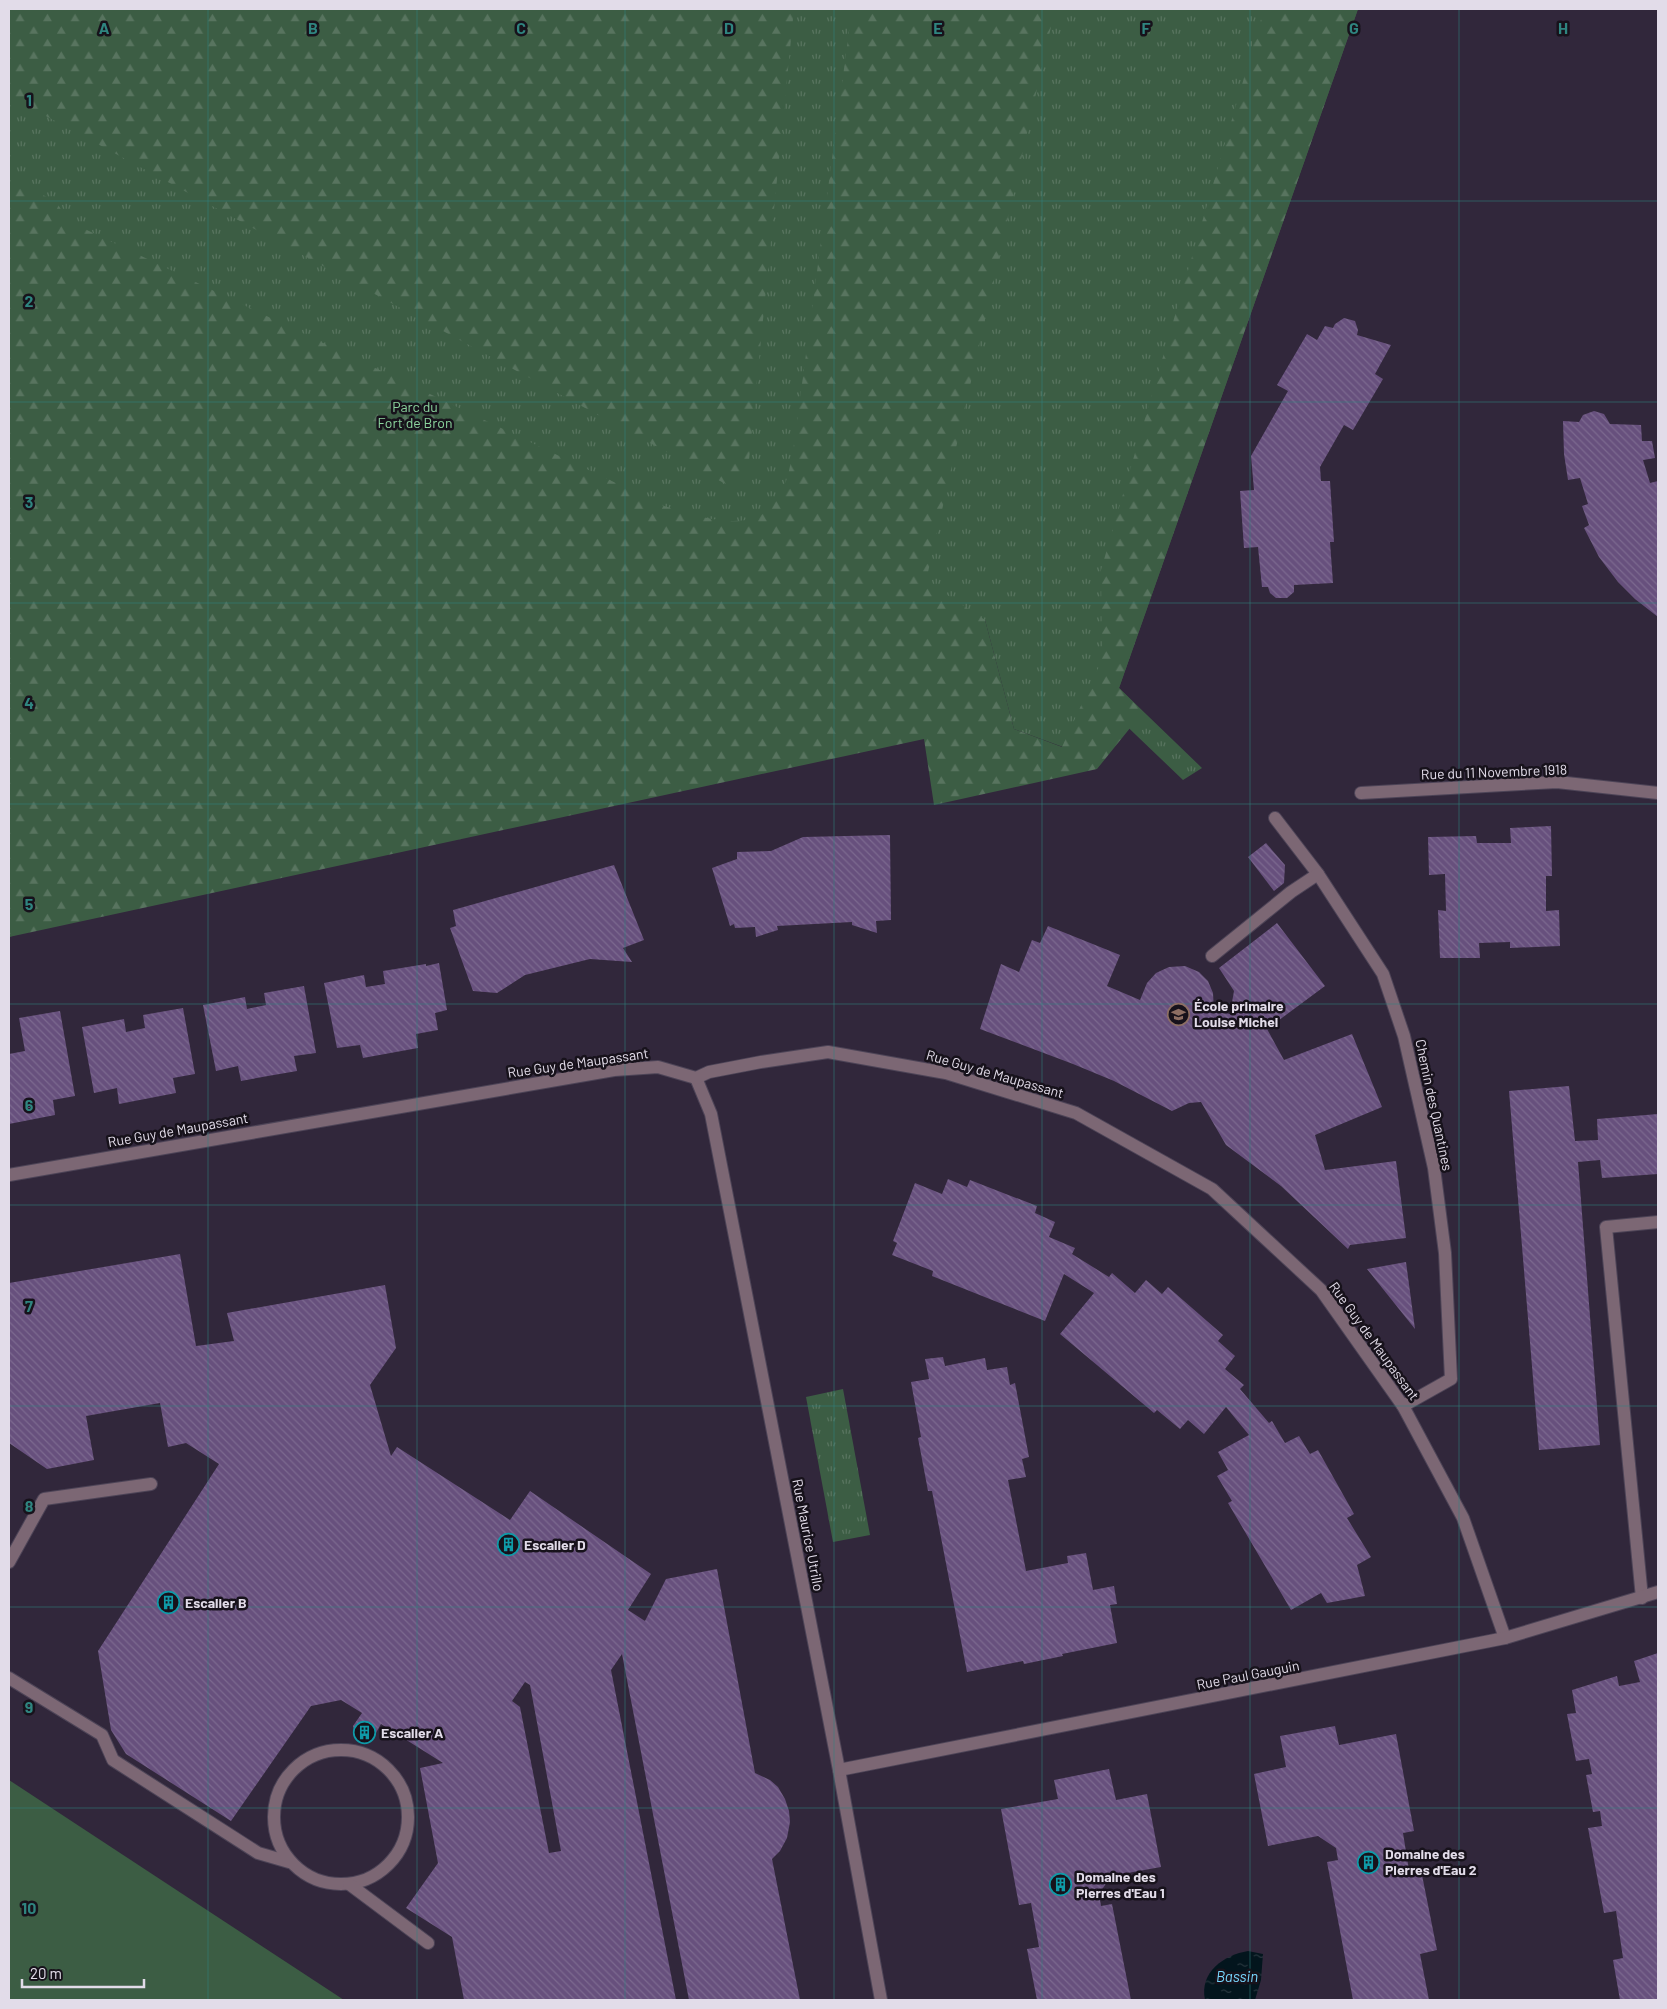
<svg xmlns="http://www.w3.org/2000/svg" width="1667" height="2009" font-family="Barlow,sans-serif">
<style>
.grass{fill:url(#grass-tufts)}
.forest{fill:url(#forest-firs)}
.pitch{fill:#3c5d44}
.water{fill:url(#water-ripples)}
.building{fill:url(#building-back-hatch);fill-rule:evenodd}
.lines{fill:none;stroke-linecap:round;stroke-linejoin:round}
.minor-casing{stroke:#4d4457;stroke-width:14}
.minor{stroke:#7c6774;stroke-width:12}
.grid{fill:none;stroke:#2f8580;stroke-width:1;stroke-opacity:0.55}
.labels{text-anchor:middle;stroke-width:5;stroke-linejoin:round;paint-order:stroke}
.park-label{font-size:14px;fill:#8cd59e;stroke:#17121b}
.street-label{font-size:14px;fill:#e2dce9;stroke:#17121b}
.poi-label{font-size:14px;font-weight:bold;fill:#e2dce9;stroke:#17121b;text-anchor:start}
.water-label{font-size:15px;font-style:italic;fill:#77d7ff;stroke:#17121b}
.grid-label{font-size:16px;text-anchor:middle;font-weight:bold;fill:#2f8580;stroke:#17121b;stroke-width:5;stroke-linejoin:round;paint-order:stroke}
</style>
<defs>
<pattern id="grass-tufts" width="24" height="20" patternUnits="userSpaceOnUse" patternTransform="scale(1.25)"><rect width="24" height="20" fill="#3c5d44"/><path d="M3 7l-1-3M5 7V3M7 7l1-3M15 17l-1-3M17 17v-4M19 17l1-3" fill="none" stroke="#58745f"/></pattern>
<pattern id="forest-firs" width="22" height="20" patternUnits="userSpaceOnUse" patternTransform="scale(1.25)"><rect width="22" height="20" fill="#3c5d44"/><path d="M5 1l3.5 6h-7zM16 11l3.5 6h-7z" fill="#58745f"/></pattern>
<pattern id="water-ripples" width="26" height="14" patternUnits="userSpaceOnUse" patternTransform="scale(1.25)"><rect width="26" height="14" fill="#03151d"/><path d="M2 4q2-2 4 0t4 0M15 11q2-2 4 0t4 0" fill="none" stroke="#27363e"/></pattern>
<pattern id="building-back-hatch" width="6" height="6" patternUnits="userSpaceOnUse" patternTransform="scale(1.25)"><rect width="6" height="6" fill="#67507d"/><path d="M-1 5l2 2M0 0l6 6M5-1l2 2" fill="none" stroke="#7c698f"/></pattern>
</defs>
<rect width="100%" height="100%" fill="#31273b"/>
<g class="grass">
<polygon points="9,9 1358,9 1119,688 1202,768 1183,780 1089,690 1063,747 1014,729 985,620 9,937"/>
<polygon points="843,1389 870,1535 833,1542 806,1397"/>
</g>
<g class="forest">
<polygon points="9,9 794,9 748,470 733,488 9,96"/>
<path d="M852,9H1055L926,581L985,620L1014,729L1062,747L1102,660L1101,570L1264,9H1358L1119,688L1143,712L1097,769L934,805L924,739L9,937V190L14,178L57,203L68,221L664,506C693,514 730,529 759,516C770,511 779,496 784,486C790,474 791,457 794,444Z"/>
</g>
<polygon class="pitch" points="9,1780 344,2000 9,2000"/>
<path class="water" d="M1248,1951L1263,1954L1261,1980L1255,2000H1205C1199,1972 1224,1955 1248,1951Z"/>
<g class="building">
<polygon points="1344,318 1355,321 1358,330 1357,335 1391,345 1375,374 1383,379 1353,430 1344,425 1320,467 1321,481 1330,481 1334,542 1330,542 1333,583 1294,585 1294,592 1287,598 1276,598 1270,593 1268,587 1262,587 1258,547 1244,548 1240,491 1254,490 1251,456 1288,391 1277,385 1307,334 1317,340 1325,326 1333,328 1335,324"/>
<polygon points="1594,411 1604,414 1610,424 1641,425 1642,441 1652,441 1655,458 1643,460 1650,483 1658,481 1658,617 1635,599 1618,582 1599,557 1584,528 1589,525 1582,506 1588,504 1580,478 1568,480 1564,454 1563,421 1579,422 1583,415"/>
<polygon points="1551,826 1552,876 1546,876 1546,911 1559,910 1560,946 1510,948 1510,942 1479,943 1480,958 1440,958 1438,910 1446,911 1445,874 1429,875 1428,837 1476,836 1477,843 1511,843 1510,828"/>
<polygon points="890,835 891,920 876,921 877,933 852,925 852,922 777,926 778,930 756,937 755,927 735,928 734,924 730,926 712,868 737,859 737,852 771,851 803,837"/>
<polygon points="1266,843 1285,865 1284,883 1274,891 1248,857"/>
<polygon points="614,865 644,940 623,948 632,962 590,959 525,975 497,993 473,991 450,928 456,926 453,910"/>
<polygon points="1277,923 1325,986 1267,1029 1284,1060 1352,1034 1382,1107 1315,1135 1325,1170 1396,1161 1406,1238 1350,1245 1348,1249 1281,1186 1226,1145 1201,1102 1189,1103 1172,1111 1114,1081 1073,1064 980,1029 1001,964 1019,972 1032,940 1040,943 1048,926 1120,955 1107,986 1140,1000 1147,983 1156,973 1169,967 1185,966 1199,972 1208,981 1213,993 1214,1011 1230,1014 1234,991 1219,968"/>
<polygon points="439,963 447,1010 435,1013 438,1030 416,1034 418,1048 363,1058 360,1045 337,1048 324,983 364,975 366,987 385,984 383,971 426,964 426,966"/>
<polygon points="304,986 316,1053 294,1056 297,1071 268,1076 241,1081 238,1066 216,1071 203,1005 245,997 247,1009 266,1005 264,993"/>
<polygon points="183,1008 195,1074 173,1078 176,1093 119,1104 117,1088 94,1093 82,1027 124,1019 126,1032 145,1028 143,1015"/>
<polygon points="60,1011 75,1096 53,1100 55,1115 9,1124 9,1054 25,1051 19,1018"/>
<polygon points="1569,1086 1575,1141 1598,1140 1597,1119 1658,1114 1658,1174 1602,1178 1600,1160 1578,1162 1600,1445 1539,1450 1509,1091"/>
<polygon points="948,1179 967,1187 970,1180 1037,1206 1035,1213 1055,1222 1049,1237 1075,1248 1072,1254 1109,1277 1112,1273 1135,1293 1146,1280 1162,1294 1168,1287 1223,1335 1218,1341 1235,1356 1225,1369 1244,1385 1240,1389 1269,1423 1272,1421 1285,1443 1299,1436 1310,1454 1318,1450 1354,1514 1347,1518 1371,1557 1357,1565 1365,1596 1327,1603 1321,1593 1291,1610 1228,1503 1232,1501 1217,1476 1228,1470 1218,1452 1249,1435 1226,1407 1204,1434 1188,1420 1180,1429 1157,1410 1154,1413 1060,1334 1094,1293 1064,1274 1045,1321 932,1276 933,1271 892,1255 897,1243 893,1241 915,1183 942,1194"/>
<path d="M180,1254L196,1346L234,1341L227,1313L385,1285L396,1348L370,1385L391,1456L397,1447L510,1520L530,1491L651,1574L628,1610L645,1621L666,1579L717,1569L755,1773L770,1780L778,1787L785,1799L789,1811L790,1822L787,1838L780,1851L772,1859L800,2000H689L622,1654L611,1670L676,2000H464L452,1937L406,1908L438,1863L420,1768L443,1763L381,1724L372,1740H356L353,1726L362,1713L341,1700L311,1706L231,1821L126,1754L111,1730L98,1651L219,1464L186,1443L168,1447L160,1403L86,1416L94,1460L47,1469L9,1443V1283ZM525,1682L530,1685L561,1851L549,1853L520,1707L512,1701Z"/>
<polygon points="1406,1262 1415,1329 1367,1269"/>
<polygon points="943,1357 945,1366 985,1358 987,1370 1007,1367 1010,1385 1015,1383 1029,1457 1022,1459 1026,1477 1008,1480 1026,1571 1068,1563 1067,1556 1086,1553 1093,1590 1114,1586 1117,1604 1110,1605 1117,1643 1062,1654 1063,1656 1024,1664 1023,1661 967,1672 932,1491 928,1491 918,1438 921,1437 911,1382 929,1379 925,1359"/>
<polygon points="1658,1653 1658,2000 1620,2000 1613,1960 1623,1958 1616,1911 1604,1913 1588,1828 1602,1826 1600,1811 1593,1812 1586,1775 1592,1774 1589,1759 1576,1761 1567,1714 1576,1713 1572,1690 1617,1676 1619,1686 1640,1682 1634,1661"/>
<polygon points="1335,1726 1339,1745 1396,1734 1414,1831 1403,1833 1408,1864 1411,1877 1422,1875 1437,1950 1420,1954 1429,2000 1353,2000 1327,1862 1338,1860 1336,1848 1318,1836 1268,1846 1254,1774 1286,1767 1280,1736"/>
<polygon points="1109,1769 1116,1800 1147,1794 1161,1867 1111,1876 1099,1894 1101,1906 1112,1904 1131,2000 1037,2000 1027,1949 1039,1947 1031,1903 1019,1905 1001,1809 1058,1799 1054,1780"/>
</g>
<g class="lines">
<defs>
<g id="minor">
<polyline points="1361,793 1557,782 1658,793"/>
<polyline points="1275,818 1318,874 1383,974 1404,1036 1434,1168 1445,1253 1451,1379 1403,1406"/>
<polyline points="1212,956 1291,892 1318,874"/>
<polyline points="696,1078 711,1114 839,1770 881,2000"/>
<polyline points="9,1175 614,1070 658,1067 696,1078 709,1072 761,1062 828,1052 946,1073 1076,1113 1212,1189 1321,1290 1403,1406 1463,1518 1505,1638"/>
<polyline points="9,1562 44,1499 151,1484"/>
<polyline points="1642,1598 1606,1227 1658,1222"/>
<polyline points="9,1678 102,1735 113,1760 258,1853 289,1862"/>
<circle cx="341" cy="1817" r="67"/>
<polyline points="839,1770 1505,1638 1658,1592"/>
<polyline points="349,1884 428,1943"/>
</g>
</defs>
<use href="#minor" class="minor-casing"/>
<use href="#minor" class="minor"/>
</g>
<path class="grid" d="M208,9V2000M417,9V2000M625,9V2000M834,9V2000M1042,9V2000M1250,9V2000M1459,9V2000M9,201H1658M9,402H1658M9,603H1658M9,804H1658M9,1004H1658M9,1205H1658M9,1406H1658M9,1607H1658M9,1808H1658"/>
<defs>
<symbol id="school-ring" viewBox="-11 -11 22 22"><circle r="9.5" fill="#17121b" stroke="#8d6e63" stroke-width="1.5"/><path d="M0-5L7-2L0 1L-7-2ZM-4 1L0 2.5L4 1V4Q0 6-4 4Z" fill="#8d6e63"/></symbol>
<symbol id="building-ring" viewBox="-11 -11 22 22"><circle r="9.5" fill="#17121b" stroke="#0f9aa8" stroke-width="1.5"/><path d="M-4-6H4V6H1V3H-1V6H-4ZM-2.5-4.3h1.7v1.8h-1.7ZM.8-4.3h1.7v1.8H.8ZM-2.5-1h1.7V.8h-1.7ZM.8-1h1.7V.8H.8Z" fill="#0f9aa8"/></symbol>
</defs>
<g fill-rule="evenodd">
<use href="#school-ring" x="1166" y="1002" width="25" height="25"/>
<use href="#building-ring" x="496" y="1532" width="25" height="25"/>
<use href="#building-ring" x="156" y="1590" width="25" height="25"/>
<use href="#building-ring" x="352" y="1720" width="25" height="25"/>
<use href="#building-ring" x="1356" y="1850" width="25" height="25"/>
<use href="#building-ring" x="1048" y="1872" width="25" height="25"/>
</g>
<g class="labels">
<g class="park-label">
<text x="415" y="412">Parc du<tspan x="415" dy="16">Fort de Bron</tspan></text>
</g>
<g class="street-label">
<text transform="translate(1494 772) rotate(-2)" y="5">Rue du 11 Novembre 1918</text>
<text transform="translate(578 1063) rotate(-8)" y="5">Rue Guy de Maupassant</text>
<text transform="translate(995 1074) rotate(16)" y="5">Rue Guy de Maupassant</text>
<text transform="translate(1434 1105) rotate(78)" y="5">Chemin des Quantines</text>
<text transform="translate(178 1130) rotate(-10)" y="5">Rue Guy de Maupassant</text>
<text transform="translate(1374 1341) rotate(54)" y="5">Rue Guy de Maupassant</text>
<text transform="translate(808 1535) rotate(79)" y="5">Rue Maurice Utrillo</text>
<text transform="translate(1248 1675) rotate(-11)" y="5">Rue Paul Gauguin</text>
</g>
<g class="poi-label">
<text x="1194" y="1011">École primaire<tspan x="1194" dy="16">Louise Michel</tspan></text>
<text x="524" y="1550">Escalier D</text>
<text x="185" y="1608">Escalier B</text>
<text x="381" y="1738">Escalier A</text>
<text x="1385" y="1859">Domaine des<tspan x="1385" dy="16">Pierres d'Eau 2</tspan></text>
<text x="1076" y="1882">Domaine des<tspan x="1076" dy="16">Pierres d'Eau 1</tspan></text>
</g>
<g class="water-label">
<text x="1237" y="1982">Bassin</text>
</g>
</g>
<g class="grid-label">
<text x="104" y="34">A</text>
<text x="313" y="34">B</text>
<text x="521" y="34">C</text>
<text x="729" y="34">D</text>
<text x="938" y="34">E</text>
<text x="1146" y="34">F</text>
<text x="1354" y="34">G</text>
<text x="1563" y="34">H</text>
<text x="29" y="106">1</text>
<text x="29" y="307">2</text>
<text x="29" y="508">3</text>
<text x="29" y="709">4</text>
<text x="29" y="910">5</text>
<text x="29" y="1111">6</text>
<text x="29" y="1312">7</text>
<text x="29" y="1512">8</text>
<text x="29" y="1713">9</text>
<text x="29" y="1914">10</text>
</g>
<rect width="1667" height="2009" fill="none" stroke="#e2dce9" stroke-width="20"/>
<path d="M22 1979v8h122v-8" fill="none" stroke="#e2dce9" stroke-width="2.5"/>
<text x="30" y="1979" font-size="15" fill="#e2dce9" stroke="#17121b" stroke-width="4" paint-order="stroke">20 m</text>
</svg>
